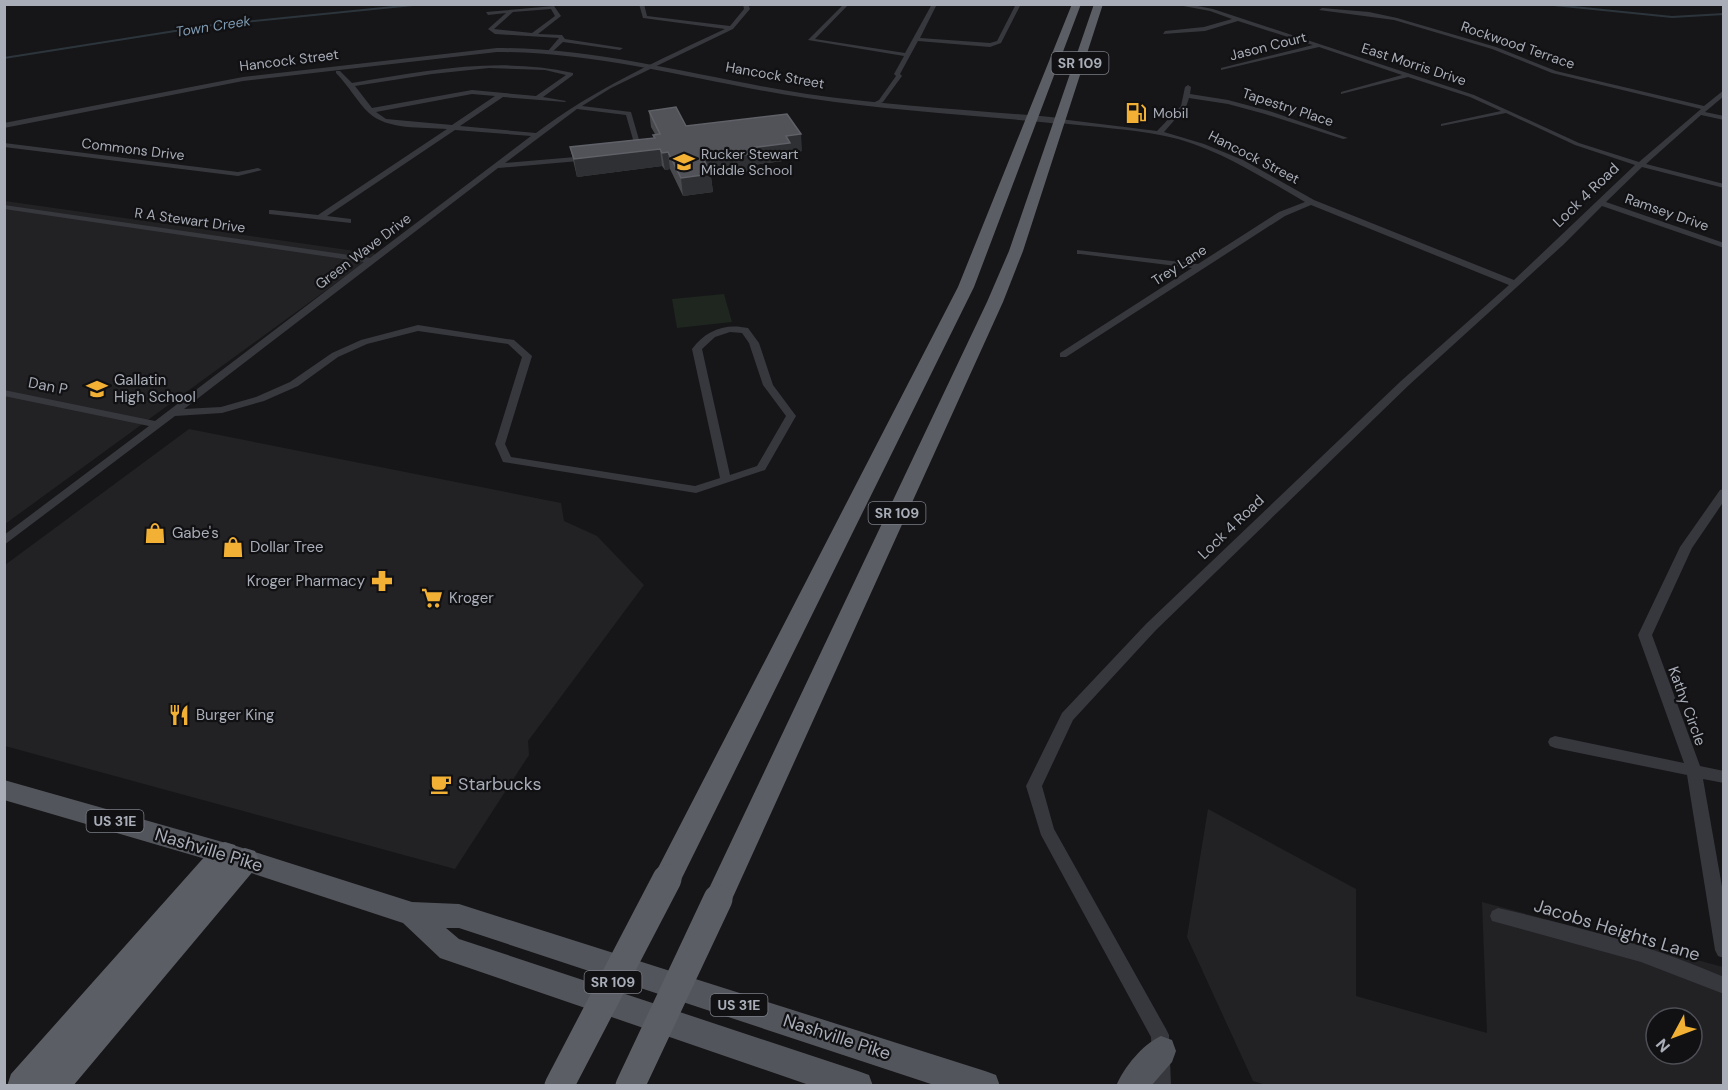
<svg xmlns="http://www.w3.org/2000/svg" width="1728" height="1090" font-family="'DM Sans',sans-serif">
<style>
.built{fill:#222225;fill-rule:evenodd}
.green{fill:#1e261f}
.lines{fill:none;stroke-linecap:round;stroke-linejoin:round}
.stream{stroke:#2c353c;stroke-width:2}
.minor{fill:#37383d;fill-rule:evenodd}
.tertiary{fill:#37383d;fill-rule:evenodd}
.primary{fill:#53555c;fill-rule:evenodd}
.trunk{fill:#5b5e65;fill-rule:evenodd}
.trunk-bridge{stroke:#5b5e65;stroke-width:29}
.wall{fill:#47494d}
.shaded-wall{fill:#2f3033}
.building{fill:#525359;stroke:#5f6168;stroke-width:1.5}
.labels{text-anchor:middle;stroke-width:4.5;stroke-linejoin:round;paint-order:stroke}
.far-water-label{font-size:14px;font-style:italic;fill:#7f9bb3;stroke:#111113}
.far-street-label{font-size:14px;fill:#a8adb8;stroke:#111113}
.shield{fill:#111113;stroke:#7b7e86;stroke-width:1.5}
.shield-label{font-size:14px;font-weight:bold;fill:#a8adb8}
.far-poi-label{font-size:14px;fill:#a8adb8;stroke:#111113;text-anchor:start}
.street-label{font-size:15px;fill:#a8adb8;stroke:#111113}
.poi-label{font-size:15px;fill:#a8adb8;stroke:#111113;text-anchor:start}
.near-poi-label{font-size:18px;fill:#a8adb8;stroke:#111113;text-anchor:start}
.near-street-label{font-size:18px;fill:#a8adb8;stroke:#111113}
</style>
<rect width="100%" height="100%" fill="#161618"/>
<g class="built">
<polygon points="5,201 376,254 5,524"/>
<polygon points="189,429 561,503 564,521 597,536 644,585 528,741 529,755 455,869 5,746 5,565"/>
<path d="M1208,809L1356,889V996L1487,1033L1482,902L1723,967V1085H1266L1253,1081L1187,937ZM1656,1018H1692V1054H1656Z"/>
</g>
<polygon class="green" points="724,294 732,322 677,328 672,299"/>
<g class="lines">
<g class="stream">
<polyline points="1544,4 1672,17 1724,14"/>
<polyline points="4,58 213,25 423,4"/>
</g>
<g class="minor">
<path d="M639,4H644L647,16L730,26L744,9L743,4H748L750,9L733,29L611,88L582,106L631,112L640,143L635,150L627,153L623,151L630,148L634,143L626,115L577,109L505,163L587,156L591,158L590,160L498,168L184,409L221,407L256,397L290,382L332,353L361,340L418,325L514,340L532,356L505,444L511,457L695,486L720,478L692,349C706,330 725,323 748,328L759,343L773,385L796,416L765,470L696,493L503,462L495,444L522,357L508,344L418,331L367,344L338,357L298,386L264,401L222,413L175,416L4,545V535L149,426L4,396V390L155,421L364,262L4,209V205L370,258L531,136L455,130L327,216L351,219V223L269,214V210H272L318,215L447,129C422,127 387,130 369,113C358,103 348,85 336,73V71H340L352,83C426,71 499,56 573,73V75L543,97L566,101L565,102L503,97L460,126L536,133C594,89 659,60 725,29L643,18ZM489,68L545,70L566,75L536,96L472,90L372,108L355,86L432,74ZM472,94L495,96L452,125L386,119L376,112ZM730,332L742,333L749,343L763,385L786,416L757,466L730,475L702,349L715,337Z"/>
<polygon points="844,4 849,4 815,39 905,53 932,4 937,4 920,38 990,43 997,41 1016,4 1021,4 1001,43 990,47 918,41 900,74 902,76 883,102 874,106 871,104 879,100 896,76 894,74 904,56 808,40"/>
<path d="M1173,4H1187L1213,9L1474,95L1579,143L1639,162L1701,109L1552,73L1492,49L1394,20L1319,10L1322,8L1369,12L1397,18L1496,47L1556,71L1704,106L1724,90V96L1705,112L1724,116V120L1701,115L1646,164L1724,184V188L1642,167L1606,202L1724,243V248L1602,206L1563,245L1409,385L1156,630L1073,720L1042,786L1054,829L1166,1029L1169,1035L1171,1086H1153L1151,1037L1041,835L1026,786L1062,713L1146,624L1401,381L1509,285L1311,205L1285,216L1066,357H1060V353L1192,268L1080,254H1077V250L1198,264L1279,212L1305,202C1261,177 1215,146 1165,136C1130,129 1095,127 1060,123L1057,121L1060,119L1157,131L1181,106L1185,87L1188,85L1191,87L1190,94L1228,100L1269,111L1348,138L1343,139L1265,114L1228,104L1189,98L1186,107L1164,132L1204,144L1243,160L1314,200L1514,280L1635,165L1575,145L1506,113L1441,126V124L1501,111L1470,97L1408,77L1341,94V92L1402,75L1319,47L1221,70V68L1313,45L1238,21L1205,31L1163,34L1165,31L1204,27L1232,19L1210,11Z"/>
<path d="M554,6L561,16L538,34L562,35L565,39L623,48L620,50L563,42L551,53L548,51L559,38L495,34L488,29L506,13L488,15L486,12ZM551,9L555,16L532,33L494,29L513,12Z"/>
<polygon points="4,143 238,172 258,168 262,170 238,176 4,147"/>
<polygon points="1724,489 1724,501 1692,548 1652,635 1700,766 1724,771 1724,783 1703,779 1724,898 1724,958 1718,956 1715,950 1687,775 1555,748 1550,746 1548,742 1550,738 1555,736 1684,763 1638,635 1680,547 1720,490"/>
<path d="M1498,908C1575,926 1651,945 1724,977V994L1641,962L1492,921L1490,916L1492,911Z"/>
</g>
<path class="tertiary" d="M497,48C602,48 703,78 807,94C890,106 976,110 1060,118L1064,121L1060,124C976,115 890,111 807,98C703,83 603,52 497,52L243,81L4,128V123L243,77Z"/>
<g class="primary">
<polygon points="4,780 233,845 412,902 459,904 985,1071 996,1075 1000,1086 937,1086 459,928 446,928 459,939 858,1071 869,1075 873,1086 812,1086 440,958 403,923 233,867 4,800"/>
<path d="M1161,1036L1172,1040L1176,1051L1172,1062L1151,1086H1116C1124,1067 1143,1044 1161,1036Z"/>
</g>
<g class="trunk">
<polygon points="1072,4 1081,4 974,287 677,888 667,892 657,888 653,879 657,870 958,287"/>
<polygon points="1094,4 1103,4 1023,251 1003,302 728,908 718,912 708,908 704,899 987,302 1009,251"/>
<polygon points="225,842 235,845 237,851 245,848 255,851 259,860 255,869 73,1086 7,1086 11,1074 215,845"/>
</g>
<g class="trunk-bridge">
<polyline points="559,1086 667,879"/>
<polyline points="630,1086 718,899"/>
</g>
</g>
<polygon class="wall" points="649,111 686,126 802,151 790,153 790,160 753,165 754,171 711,177 713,192 683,196 670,169 665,170 662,166 577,177 574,164 570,147 654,138 653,135 655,134 651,127"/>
<g class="shaded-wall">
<polygon points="801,134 802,151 790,153 790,160 753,165 754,171 711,177 713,192 683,196 681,178 704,160 749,148 786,136"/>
<polygon points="660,149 662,166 577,177 574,159"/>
<polygon points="668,152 670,169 665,170 662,153"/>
</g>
<polygon class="building" points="676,107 686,126 787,114 801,134 786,136 790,143 749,148 752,154 704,160 711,174 681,178 668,152 662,153 660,149 574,159 570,147 655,138 653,135 660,134 649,111"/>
<defs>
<symbol id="fuel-bare" viewBox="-9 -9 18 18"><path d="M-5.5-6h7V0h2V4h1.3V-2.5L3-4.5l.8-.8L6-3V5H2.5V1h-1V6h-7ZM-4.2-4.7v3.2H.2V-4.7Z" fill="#f2b134" stroke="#111113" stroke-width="2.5" paint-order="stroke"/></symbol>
<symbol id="school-bare" viewBox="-9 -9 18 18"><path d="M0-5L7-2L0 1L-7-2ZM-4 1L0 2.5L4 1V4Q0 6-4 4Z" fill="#f2b134" stroke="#111113" stroke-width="2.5" paint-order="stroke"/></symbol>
<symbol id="shop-bare" viewBox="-9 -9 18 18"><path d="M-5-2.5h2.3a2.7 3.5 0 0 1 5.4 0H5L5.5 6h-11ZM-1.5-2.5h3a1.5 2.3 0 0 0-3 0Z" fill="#f2b134" stroke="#111113" stroke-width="2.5" paint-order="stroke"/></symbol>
<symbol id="pharmacy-bare" viewBox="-9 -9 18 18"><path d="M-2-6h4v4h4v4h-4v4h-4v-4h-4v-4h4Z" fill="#f2b134" stroke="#111113" stroke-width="2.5" paint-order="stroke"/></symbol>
<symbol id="supermarket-bare" viewBox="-9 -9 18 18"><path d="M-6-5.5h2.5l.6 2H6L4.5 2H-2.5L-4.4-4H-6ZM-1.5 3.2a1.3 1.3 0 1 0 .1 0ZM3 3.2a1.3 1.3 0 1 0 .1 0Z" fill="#f2b134" stroke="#111113" stroke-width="2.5" paint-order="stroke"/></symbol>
<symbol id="restaurant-bare" viewBox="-9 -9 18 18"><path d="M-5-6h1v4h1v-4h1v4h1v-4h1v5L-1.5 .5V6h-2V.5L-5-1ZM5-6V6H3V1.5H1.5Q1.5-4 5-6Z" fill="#f2b134" stroke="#111113" stroke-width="2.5" paint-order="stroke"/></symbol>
<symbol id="cafe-bare" viewBox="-9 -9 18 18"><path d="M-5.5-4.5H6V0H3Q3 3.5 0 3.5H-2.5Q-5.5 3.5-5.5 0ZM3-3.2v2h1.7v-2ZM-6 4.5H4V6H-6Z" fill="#f2b134" stroke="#111113" stroke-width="2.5" paint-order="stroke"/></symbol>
</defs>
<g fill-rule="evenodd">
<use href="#fuel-bare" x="1121" y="98" width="30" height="30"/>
<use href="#school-bare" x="669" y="147" width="30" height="30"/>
<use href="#school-bare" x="82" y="374" width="30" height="30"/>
<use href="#shop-bare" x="140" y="518" width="30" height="30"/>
<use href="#shop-bare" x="218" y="532" width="30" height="30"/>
<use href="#pharmacy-bare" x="367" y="566" width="30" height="30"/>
<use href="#supermarket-bare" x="417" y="583" width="30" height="30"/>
<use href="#restaurant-bare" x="164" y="700" width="30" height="30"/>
<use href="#cafe-bare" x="426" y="769" width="30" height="30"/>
</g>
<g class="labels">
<g class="far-water-label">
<text transform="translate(213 26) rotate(-9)" y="5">Town Creek</text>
</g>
<g class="far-street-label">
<text transform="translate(1518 45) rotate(19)" y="5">Rockwood Terrace</text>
<text transform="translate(1268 46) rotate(-14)" y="5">Jason Court</text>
<text transform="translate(289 60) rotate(-7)" y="5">Hancock Street</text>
<text transform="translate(1414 64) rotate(18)" y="5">East Morris Drive</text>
<text transform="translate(775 75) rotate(10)" y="5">Hancock Street</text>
<text transform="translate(1288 107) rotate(18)" y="5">Tapestry Place</text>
<text transform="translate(133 149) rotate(7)" y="5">Commons Drive</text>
<text transform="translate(1254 157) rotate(27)" y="5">Hancock Street</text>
<text transform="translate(1667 212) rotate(19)" y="5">Ramsey Drive</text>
<text transform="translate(190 220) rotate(8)" y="5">R A Stewart Drive</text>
<text transform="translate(363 251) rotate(-37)" y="5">Green Wave Drive</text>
<text transform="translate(1179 265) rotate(-33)" y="5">Trey Lane</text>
</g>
<g class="shield">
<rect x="1051.5" y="52" width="57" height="22" rx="4.5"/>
<rect x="868.5" y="502" width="57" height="22" rx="4.5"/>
<rect x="86.5" y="810" width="57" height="22" rx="4.5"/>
<rect x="584.5" y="971" width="57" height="22" rx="4.5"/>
<rect x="710.5" y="994" width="57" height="22" rx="4.5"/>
</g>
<g class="shield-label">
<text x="1080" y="68">SR 109</text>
<text x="897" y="518">SR 109</text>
<text x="115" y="826">US 31E</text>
<text x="613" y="987">SR 109</text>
<text x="739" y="1010">US 31E</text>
</g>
<g class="far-poi-label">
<text x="1153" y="118">Mobil</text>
<text x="701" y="159">Rucker Stewart<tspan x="701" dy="16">Middle School</tspan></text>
</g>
<g class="street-label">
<text transform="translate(1586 195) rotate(-44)" y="5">Lock 4 Road</text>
<text transform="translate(48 386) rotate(11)" y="5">Dan P</text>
<text transform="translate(1231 527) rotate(-44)" y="5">Lock 4 Road</text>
<text transform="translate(1687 706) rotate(70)" y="5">Kathy Circle</text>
</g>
<g class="poi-label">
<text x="114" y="385">Gallatin<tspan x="114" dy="17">High School</tspan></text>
<text x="172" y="538">Gabe's</text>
<text x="250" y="552">Dollar Tree</text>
<text x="365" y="586" text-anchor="end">Kroger Pharmacy</text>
<text x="449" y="603">Kroger</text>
<text x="196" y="720">Burger King</text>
</g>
<g class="near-poi-label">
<text x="458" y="790">Starbucks</text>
</g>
<g class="near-street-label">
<text transform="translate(209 850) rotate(17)" y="6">Nashville Pike</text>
<text transform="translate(1617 930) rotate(17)" y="6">Jacobs Heights Lane</text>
<text transform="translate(837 1037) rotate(18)" y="6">Nashville Pike</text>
</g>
</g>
<rect width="1728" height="1090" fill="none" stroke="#a8adb8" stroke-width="12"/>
<g transform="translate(1674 1036) rotate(229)"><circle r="28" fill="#111113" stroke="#4d4f55" stroke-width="1.5"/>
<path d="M0-4.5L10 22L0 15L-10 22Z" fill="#f2b134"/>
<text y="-9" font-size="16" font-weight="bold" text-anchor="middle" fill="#a8adb8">N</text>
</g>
</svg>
